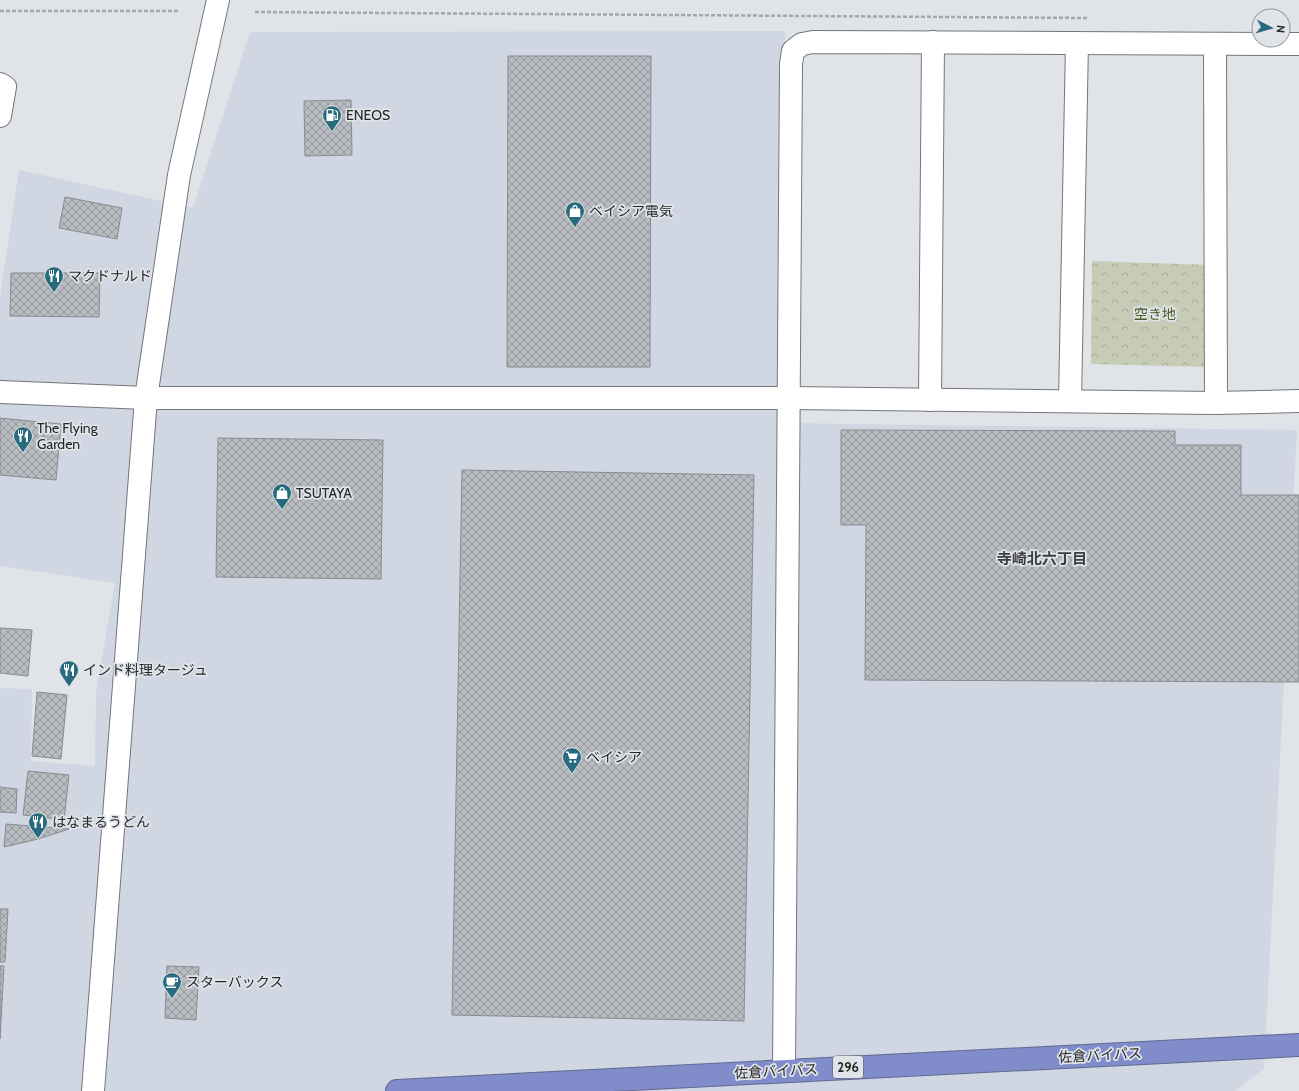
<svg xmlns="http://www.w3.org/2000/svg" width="1299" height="1091" font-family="Cabin,'Noto Sans JP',sans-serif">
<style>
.built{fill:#d0d7e3}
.park{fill:url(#park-crowns)}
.building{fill:url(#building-cross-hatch);stroke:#888b8f}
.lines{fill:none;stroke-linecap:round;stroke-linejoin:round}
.minor-casing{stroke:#73767b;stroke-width:24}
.highway-casing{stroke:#616992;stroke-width:24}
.path{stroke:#a5a7ab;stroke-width:2.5;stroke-dasharray:4 2;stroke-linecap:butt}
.minor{stroke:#fff;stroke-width:22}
.highway{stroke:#818dca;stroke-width:22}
.labels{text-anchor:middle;stroke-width:3.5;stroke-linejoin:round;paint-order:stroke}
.shield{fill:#e0e3e8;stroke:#5e5f62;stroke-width:1}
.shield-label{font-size:13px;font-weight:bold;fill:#262729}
.poi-label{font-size:14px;fill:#262729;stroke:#e0e3e8;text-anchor:start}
.park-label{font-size:14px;fill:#515b29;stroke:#e0e3e8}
.street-label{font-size:14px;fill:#262729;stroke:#e0e3e8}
.neighbourhood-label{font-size:15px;font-weight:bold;fill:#3c3e43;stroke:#e0e3e8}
</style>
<defs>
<pattern id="park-crowns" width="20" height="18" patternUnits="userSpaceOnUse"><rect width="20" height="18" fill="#c6ccb5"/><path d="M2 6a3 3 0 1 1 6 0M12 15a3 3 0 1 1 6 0" fill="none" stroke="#aaaf9c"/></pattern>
<pattern id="building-cross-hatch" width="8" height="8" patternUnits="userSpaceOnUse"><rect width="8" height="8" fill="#b8bcc1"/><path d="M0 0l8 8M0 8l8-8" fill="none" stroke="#95999d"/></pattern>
</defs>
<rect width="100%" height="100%" fill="#e0e3e8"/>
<polygon class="built" points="785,31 784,423 1297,430 1264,1069 1235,1091 0,1091 0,688 32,689 31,761 95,766 96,692 115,583 0,566 0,297 19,170 193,208 250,32"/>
<polygon class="park" points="1092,261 1210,265 1211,367 1091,364"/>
<g class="building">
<polygon points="508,56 651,56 650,367 507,367"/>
<polygon points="351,100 352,155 305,156 304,101"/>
<polygon points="65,197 122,208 117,239 59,228"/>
<polygon points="11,273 100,273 99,317 10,316"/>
<polygon points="0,418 61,424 56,480 0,475"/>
<polygon points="841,430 1175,431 1175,445 1241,445 1241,495 1299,495 1299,682 865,680 866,525 841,525"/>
<polygon points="218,438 383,440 381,579 216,577"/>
<polygon points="462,470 754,475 744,1021 452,1015"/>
<polygon points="0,628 32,630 28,676 0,673"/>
<polygon points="37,692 67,695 61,759 32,756"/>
<polygon points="28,771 69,775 64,820 23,815"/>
<polygon points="0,787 17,789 16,813 0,812"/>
<polygon points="6,824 69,829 38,839 4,847"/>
<polygon points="0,909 8,909 5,962 0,962"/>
<polygon points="0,966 4,966 0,1039"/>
<polygon points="167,966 199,967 196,1020 165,1018"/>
</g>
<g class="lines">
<defs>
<g id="minor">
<polyline points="1215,44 1216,403"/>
<polyline points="0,84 5,87 0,116"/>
<polyline points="0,392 146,398 790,398 1216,403 1299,401"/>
<polyline points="930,400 933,42"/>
<polyline points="1070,401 1077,43"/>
<polyline points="784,1070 791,64 793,51 802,44 813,42 1299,44"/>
<polyline points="93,1091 146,398 179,175 218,0"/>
</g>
<polyline id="highway" points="397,1091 1299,1045"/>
</defs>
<use href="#minor" class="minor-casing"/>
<use href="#highway" class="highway-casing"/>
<g class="path">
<polyline points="0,11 178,11"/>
<polyline points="255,12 1087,18"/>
</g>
<use href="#minor" class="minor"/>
<use href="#highway" class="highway"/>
</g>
<defs>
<symbol id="fuel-pin" viewBox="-11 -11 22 30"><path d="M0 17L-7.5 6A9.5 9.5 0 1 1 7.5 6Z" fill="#296b7e" stroke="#e0e3e8"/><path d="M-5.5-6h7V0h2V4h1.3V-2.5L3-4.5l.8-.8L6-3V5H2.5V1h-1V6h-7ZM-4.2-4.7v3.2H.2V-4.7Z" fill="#fff"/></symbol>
<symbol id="shop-pin" viewBox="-11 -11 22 30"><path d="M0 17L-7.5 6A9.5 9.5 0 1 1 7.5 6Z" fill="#296b7e" stroke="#e0e3e8"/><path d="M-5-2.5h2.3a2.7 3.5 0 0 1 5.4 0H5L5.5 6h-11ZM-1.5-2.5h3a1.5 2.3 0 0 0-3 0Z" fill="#fff"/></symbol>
<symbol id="restaurant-pin" viewBox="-11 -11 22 30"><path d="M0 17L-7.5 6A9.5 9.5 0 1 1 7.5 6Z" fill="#296b7e" stroke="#e0e3e8"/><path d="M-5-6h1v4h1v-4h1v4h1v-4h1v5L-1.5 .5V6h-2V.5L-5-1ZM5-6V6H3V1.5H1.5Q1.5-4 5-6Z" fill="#fff"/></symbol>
<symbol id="supermarket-pin" viewBox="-11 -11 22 30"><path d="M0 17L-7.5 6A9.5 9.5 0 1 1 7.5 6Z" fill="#296b7e" stroke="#e0e3e8"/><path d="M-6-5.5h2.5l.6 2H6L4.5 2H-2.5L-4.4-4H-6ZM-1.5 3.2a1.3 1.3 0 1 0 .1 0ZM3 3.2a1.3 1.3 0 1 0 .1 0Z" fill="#fff"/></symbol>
<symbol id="cafe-pin" viewBox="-11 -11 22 30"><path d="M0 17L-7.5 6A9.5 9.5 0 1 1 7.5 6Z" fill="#296b7e" stroke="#e0e3e8"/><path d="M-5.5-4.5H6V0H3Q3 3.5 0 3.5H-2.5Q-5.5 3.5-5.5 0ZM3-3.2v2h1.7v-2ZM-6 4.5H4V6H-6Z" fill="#fff"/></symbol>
</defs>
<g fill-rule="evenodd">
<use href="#fuel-pin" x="321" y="104" width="22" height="30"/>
<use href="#shop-pin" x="564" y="200" width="22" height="30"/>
<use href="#restaurant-pin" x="43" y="265" width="22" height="30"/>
<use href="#restaurant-pin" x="12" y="425" width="22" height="30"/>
<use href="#shop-pin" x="271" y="482" width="22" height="30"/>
<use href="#restaurant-pin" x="58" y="659" width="22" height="30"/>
<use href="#supermarket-pin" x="561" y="746" width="22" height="30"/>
<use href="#restaurant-pin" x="27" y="811" width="22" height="30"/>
<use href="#cafe-pin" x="161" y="971" width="22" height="30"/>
</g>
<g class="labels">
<rect class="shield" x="833" y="1056" width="30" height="22" rx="3"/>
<g class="shield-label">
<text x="848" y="1072">296</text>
</g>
<g class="poi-label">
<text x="346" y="120">ENEOS</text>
<text x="589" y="216">ベイシア電気</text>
<text x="68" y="281">マクドナルド</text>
<text x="37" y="433">The Flying<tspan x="37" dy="16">Garden</tspan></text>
<text x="296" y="498">TSUTAYA</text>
<text x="83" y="675">インド料理タージュ</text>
<text x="586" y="762">ベイシア</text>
<text x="52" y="827">はなまるうどん</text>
<text x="186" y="987">スターバックス</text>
</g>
<g class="park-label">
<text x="1155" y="319">空き地</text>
</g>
<g class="street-label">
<text transform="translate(1100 1055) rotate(-3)" y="5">佐倉バイパス</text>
<text transform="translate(776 1071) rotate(-3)" y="5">佐倉バイパス</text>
</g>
<g class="neighbourhood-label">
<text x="1042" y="564">寺崎北六丁目</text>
</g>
</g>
<g transform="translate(1271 28) rotate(96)"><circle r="19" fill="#e0e3e8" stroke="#96989c"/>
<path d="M0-3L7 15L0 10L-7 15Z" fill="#296b7e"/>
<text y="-6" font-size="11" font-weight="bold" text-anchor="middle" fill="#262729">N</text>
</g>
</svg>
